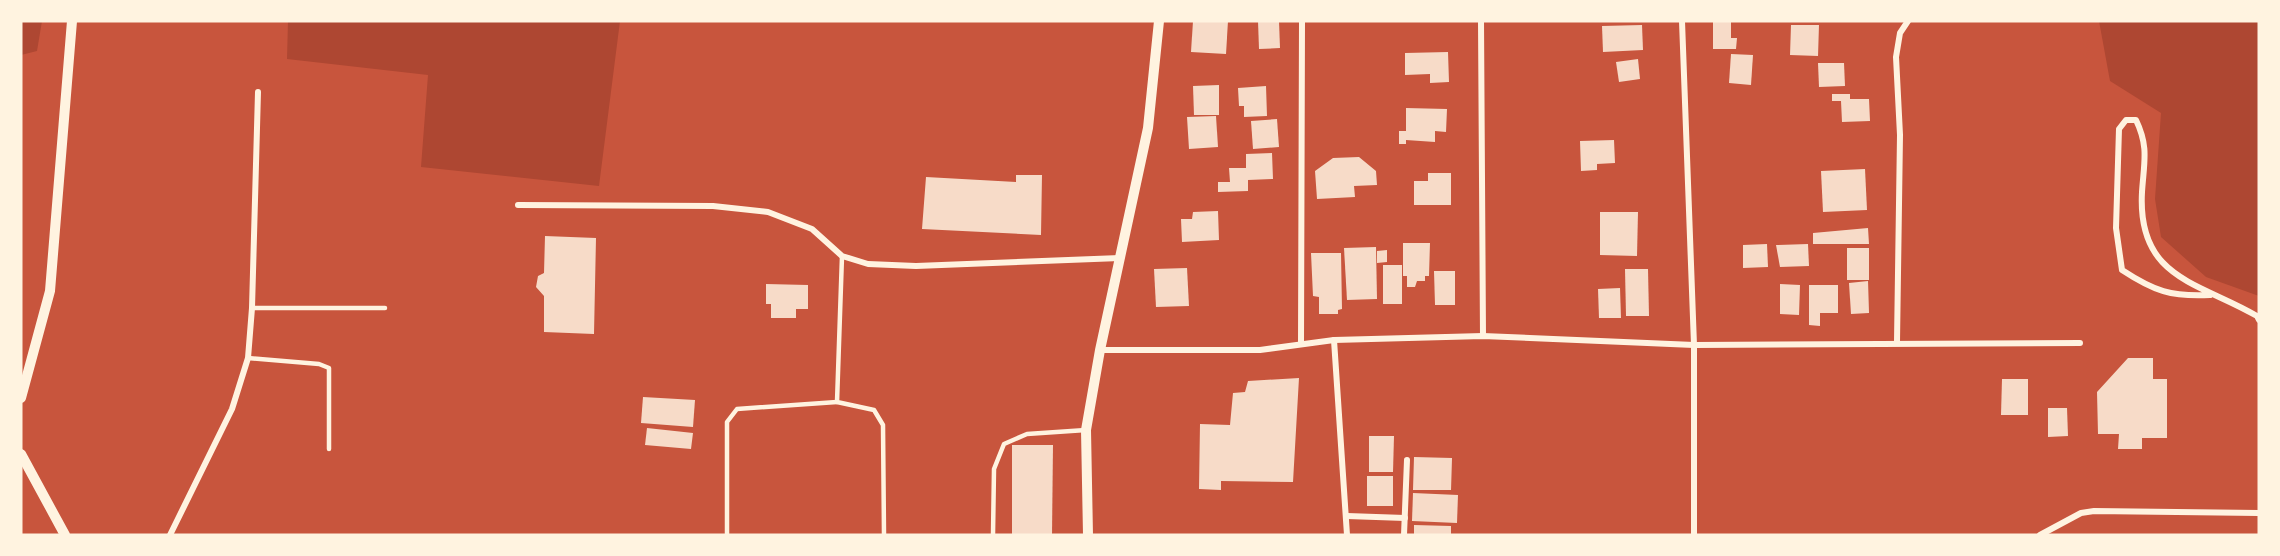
<svg xmlns="http://www.w3.org/2000/svg" width="2280" height="556" font-family="'DM Sans',sans-serif">
<style>
.green{fill:#ae4732}
.building{fill:#f7dbc8}
.lines{fill:none;stroke-linecap:round;stroke-linejoin:round}
.service{stroke:#fff3e0;stroke-width:4.5}
.minor{stroke:#fff3e0;stroke-width:6}
.tertiary{stroke:#fff3e0;stroke-width:10}
</style>
<rect width="100%" height="100%" fill="#c8553d"/>
<g class="green">
<polygon points="21,21 42,21 37,51 21,55"/>
<polygon points="288,21 620,21 599,186 421,167 428,75 287,59"/>
<polygon points="2099,21 2259,21 2259,296 2206,277 2161,237 2155,199 2161,113 2110,81"/>
</g>
<g class="building">
<polygon points="1193,21 1228,21 1226,54 1191,52"/>
<polygon points="1258,21 1279,21 1280,48 1259,49"/>
<polygon points="1713,21 1731,21 1731,38 1737,38 1736,49 1713,49"/>
<polygon points="1642,25 1643,50 1603,52 1602,26"/>
<polygon points="1791,25 1819,25 1818,56 1790,55"/>
<polygon points="1448,52 1449,82 1430,83 1430,74 1405,75 1405,53"/>
<polygon points="1731,54 1753,55 1751,85 1729,83"/>
<polygon points="1638,59 1640,79 1619,82 1616,62"/>
<polygon points="1818,63 1844,63 1845,86 1819,87"/>
<polygon points="1219,85 1219,115 1194,115 1193,86"/>
<polygon points="1266,86 1267,116 1244,117 1244,106 1239,106 1238,88"/>
<polygon points="1832,94 1850,94 1850,99 1869,99 1870,121 1842,122 1841,101 1832,101"/>
<polygon points="1406,108 1447,109 1446,132 1435,131 1435,142 1406,140 1406,144 1399,144 1399,131 1406,131"/>
<polygon points="1216,116 1218,147 1189,149 1187,117"/>
<polygon points="1277,119 1279,147 1253,149 1251,121"/>
<polygon points="1614,140 1615,163 1597,164 1597,170 1581,171 1580,141"/>
<polygon points="1272,153 1273,179 1248,180 1248,191 1218,192 1218,182 1230,182 1229,168 1246,168 1246,154"/>
<polygon points="1359,157 1376,171 1377,185 1354,186 1355,197 1317,199 1315,171 1333,158"/>
<polygon points="1865,169 1867,210 1823,212 1821,171"/>
<polygon points="1428,173 1451,173 1451,205 1414,205 1414,181 1428,181"/>
<polygon points="1016,175 1042,175 1041,235 922,229 926,177 1016,182"/>
<polygon points="1218,211 1219,240 1182,242 1181,219 1192,219 1193,212"/>
<polygon points="1600,212 1638,212 1637,256 1600,255"/>
<polygon points="1868,228 1869,244 1813,244 1813,233"/>
<polygon points="545,236 596,238 594,334 544,332 544,296 536,287 538,276 544,273"/>
<polygon points="1403,243 1430,243 1429,276 1425,276 1425,281 1417,281 1415,287 1407,287 1407,276 1403,276"/>
<polygon points="1767,244 1768,267 1743,268 1743,245"/>
<polygon points="1808,244 1809,266 1780,267 1776,245"/>
<polygon points="1376,247 1377,299 1347,300 1344,248"/>
<rect x="1847" y="248" width="22" height="32"/>
<polygon points="1387,250 1387,262 1377,263 1377,251"/>
<polygon points="1311,253 1341,253 1342,309 1338,310 1338,314 1319,314 1319,297 1313,296"/>
<rect x="1383" y="265" width="19" height="39"/>
<polygon points="1187,268 1189,306 1156,307 1154,269"/>
<polygon points="1625,269 1648,269 1649,316 1626,316"/>
<polygon points="1434,271 1455,271 1455,305 1435,305"/>
<polygon points="1868,281 1869,313 1851,314 1849,283"/>
<polygon points="766,284 808,285 808,309 796,309 796,318 771,318 771,304 766,304"/>
<polygon points="1780,284 1800,285 1799,315 1780,314"/>
<polygon points="1809,285 1838,285 1838,313 1820,313 1820,326 1809,325"/>
<polygon points="1620,288 1621,318 1599,318 1598,289"/>
<polygon points="2128,358 2153,358 2153,379 2167,379 2167,438 2142,438 2142,449 2118,449 2119,434 2098,434 2097,392"/>
<polygon points="1299,378 1293,482 1221,481 1221,490 1199,489 1200,424 1230,425 1233,393 1245,392 1248,381"/>
<polygon points="2002,379 2028,379 2028,415 2001,415"/>
<polygon points="643,397 695,400 693,427 641,423"/>
<polygon points="2048,408 2067,408 2068,436 2048,437"/>
<polygon points="647,428 693,433 691,449 645,445"/>
<polygon points="1369,436 1394,436 1393,472 1369,472"/>
<polygon points="1012,445 1053,445 1052,535 1012,535"/>
<polygon points="1414,457 1452,458 1451,490 1413,490"/>
<rect x="1367" y="476" width="26" height="30"/>
<polygon points="1413,493 1458,495 1457,523 1412,521"/>
<polygon points="1414,525 1451,526 1451,535 1414,535"/>
</g>
<g class="lines">
<g class="service">
<polyline points="842,256 837,402 874,410 883,425 884,535"/>
<polyline points="252,308 385,308"/>
<polyline points="248,358 319,364 329,368 329,449"/>
<polyline points="727,535 727,422 737,409 837,402"/>
<polyline points="993,535 994,469 1004,444 1027,434 1086,430"/>
</g>
<g class="minor">
<polyline points="1481,21 1483,336"/>
<polyline points="1682,21 1694,345 1694,535"/>
<polyline points="518,205 713,206 768,212 812,229 842,256 868,264 916,266 1120,258"/>
<path d="M2210,295C2171,297 2154,291 2122,270L2116,228L2119,129L2126,120H2136C2149,147 2144,162 2142,192C2137,279 2199,282 2257,316L2259,320"/>
<polyline points="1334,340 1347,535"/>
<polyline points="1897,342 1900,135 1896,57 1900,33 1908,21"/>
<polyline points="1301,344 1302,21"/>
<polyline points="1100,350 1260,350 1334,340 1483,336 1694,345 2080,343"/>
<polyline points="1347,516 1405,518"/>
<polyline points="170,535 232,409 248,358 252,308 258,92"/>
<polyline points="1404,535 1407,460"/>
<polyline points="2040,535 2081,513 2094,511 2259,513"/>
</g>
<g class="tertiary">
<polyline points="21,398 50,291 72,21"/>
<polyline points="21,454 65,535"/>
<polyline points="1088,535 1086,430 1100,350 1148,128 1159,21"/>
</g>
</g>
<rect width="2280" height="556" fill="none" stroke="#fff3e0" stroke-width="45"/>
</svg>
